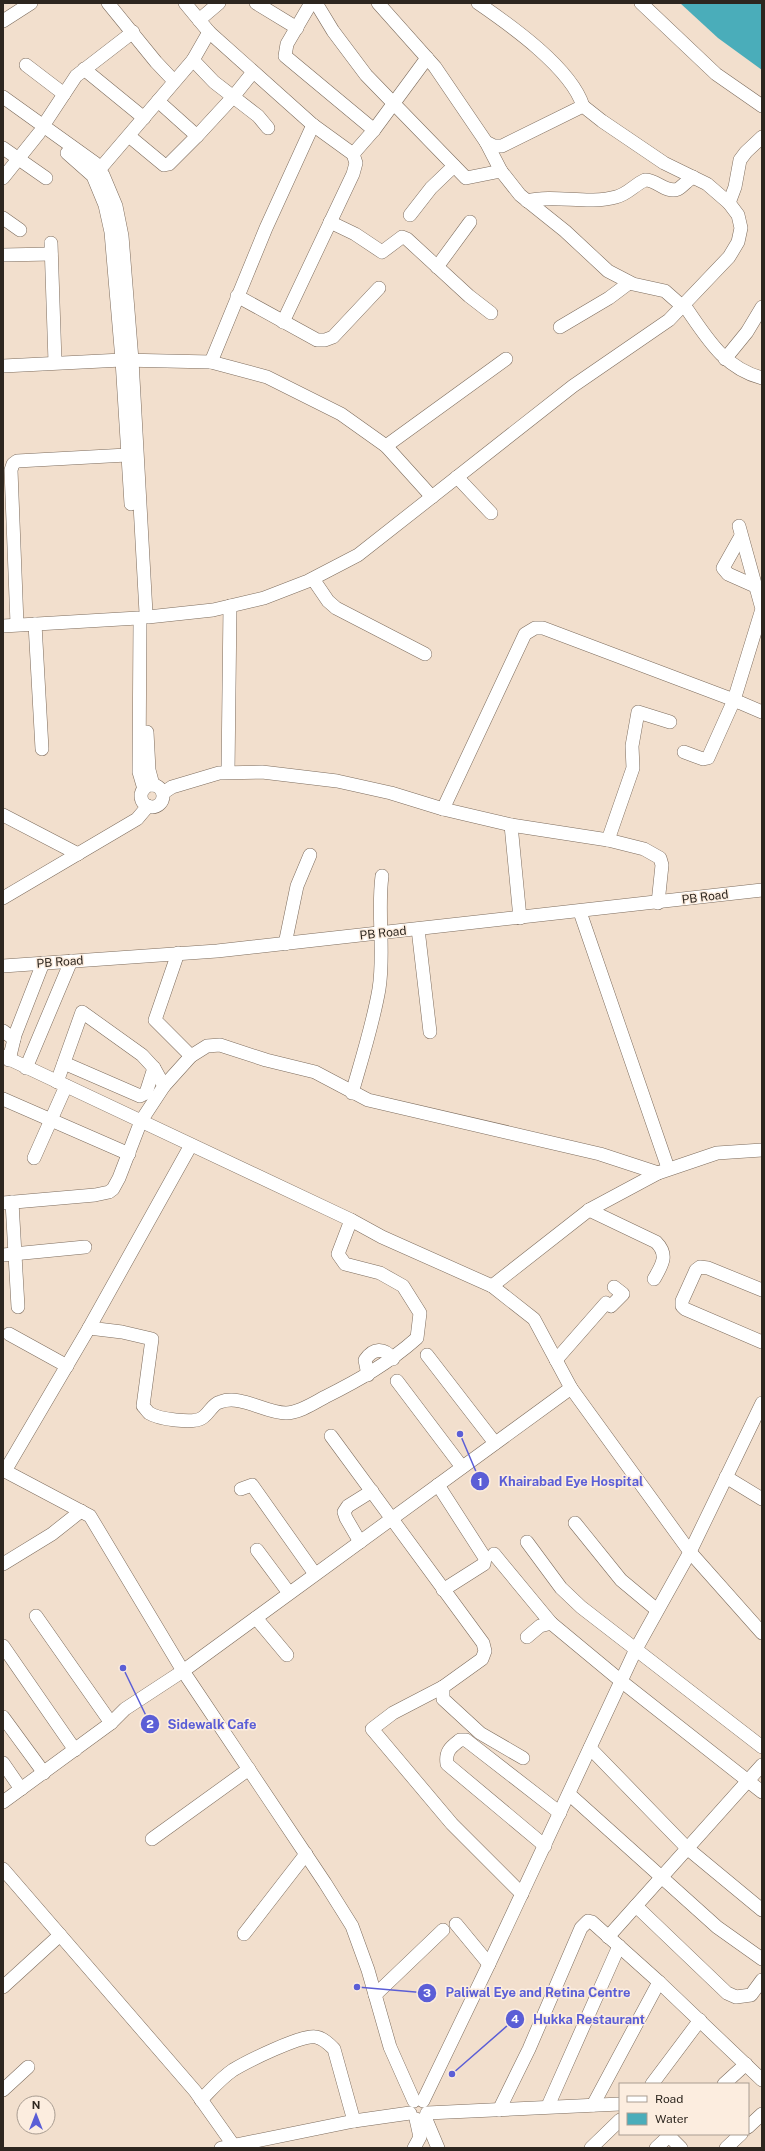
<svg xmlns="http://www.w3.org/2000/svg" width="765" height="2151" font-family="'Public Sans',sans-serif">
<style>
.water{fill:#4aadba}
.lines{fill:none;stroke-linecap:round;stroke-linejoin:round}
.minor-casing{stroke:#7d6c5d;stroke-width:14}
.minor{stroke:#fff;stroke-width:13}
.labels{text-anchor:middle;stroke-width:3;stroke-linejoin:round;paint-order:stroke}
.street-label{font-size:12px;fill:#2d261f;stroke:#fceddf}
.leader{fill:none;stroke:#5b5ed6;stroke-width:1.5}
.callout-dot{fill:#5b5ed6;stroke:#fceddf;stroke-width:1.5}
.mark-label{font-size:12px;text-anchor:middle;font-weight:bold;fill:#fff}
.callout-label{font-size:13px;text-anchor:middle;font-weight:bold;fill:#5b5ed6;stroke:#fceddf;stroke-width:3;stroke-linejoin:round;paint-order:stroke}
</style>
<rect width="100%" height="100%" fill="#f2dfcd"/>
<polygon class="water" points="680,3 762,3 762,70 718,38"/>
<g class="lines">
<defs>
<g id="minor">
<polyline points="108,3 156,62 174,81"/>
<polyline points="185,3 209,32 313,125 353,154 356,163 353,174 283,322"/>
<polyline points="256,3 297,28"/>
<polyline points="311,3 287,44 285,56 374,130"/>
<polyline points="316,3 333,31 366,75 466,178 501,171 520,195 565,231 608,271 633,284 665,291 682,306"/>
<path d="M478,3C510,25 571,68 583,106"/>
<polyline points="641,3 716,74 762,106"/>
<polyline points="199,20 219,3"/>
<polyline points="3,21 31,3"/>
<polyline points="193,60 214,82 258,116 268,128"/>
<polyline points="26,65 64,94"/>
<polyline points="84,69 144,118"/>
<polyline points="3,97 95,163 103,175 116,206 122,236 132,360 146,613"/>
<polyline points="158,101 197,136 233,97 253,72"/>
<polyline points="43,126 76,76 133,32"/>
<polyline points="129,136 164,165 169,164 197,136"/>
<polyline points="486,142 501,171"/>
<polyline points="3,148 46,178"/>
<polyline points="67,153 93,176 105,205 111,232 122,360 131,504"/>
<polyline points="353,154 374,130 427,58"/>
<polyline points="99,170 193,60 209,32"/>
<polyline points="3,178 39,133"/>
<path d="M527,201C556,194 587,205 616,197C628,194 634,185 645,180C656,179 666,194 678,189C683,186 688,180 693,177"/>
<polyline points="729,203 735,187 740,160 746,152 762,137"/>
<polyline points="410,215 431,188 454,166"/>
<polyline points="3,218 20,230"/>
<polyline points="330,222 355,234 382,252 402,237 407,239 469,296 491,313"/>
<polyline points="51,243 55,362"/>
<polyline points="3,255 51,254"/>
<polyline points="437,267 470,222"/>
<polyline points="237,296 317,340 325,340 333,337 379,288"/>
<path d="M684,305C706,336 723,368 762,378"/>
<polyline points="560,327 609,298 629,283"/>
<polyline points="725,359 747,332 762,307"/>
<polyline points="211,362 266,228 313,125"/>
<polyline points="3,366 122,360 211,362 267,377 341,414 386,446 432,497"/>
<polyline points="386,446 506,359"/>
<polyline points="457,477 491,513"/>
<polyline points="741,536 723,568 728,574 755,586"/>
<polyline points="313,579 328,601 336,608 425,654"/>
<polyline points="148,617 213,610 264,598 308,581 358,555 573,386 669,320 729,257 738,242 741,228 738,215 729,203 707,184 664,163 602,121 583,106 502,146 494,146 486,142 435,67 378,3"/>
<polyline points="140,621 139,772 144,789"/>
<polyline points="17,624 11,470 13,464 17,461 127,455"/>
<polyline points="35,624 42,749"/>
<polyline points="3,626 138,618"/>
<polyline points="147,732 149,770 153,785"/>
<polyline points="684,752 703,759 708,758 734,700 762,712"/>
<polyline points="228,772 230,606"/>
<circle cx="152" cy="796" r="11"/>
<polyline points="163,793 172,787 219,773 262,772 337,781 391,793 443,809 511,825 608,840 644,849 660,858 662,865 658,903"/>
<polyline points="443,809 525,634 535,628 543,628 734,700 762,609 739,526"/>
<polyline points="3,815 78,854"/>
<polyline points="511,825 520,918"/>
<polyline points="608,840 633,768 632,746 638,712 670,722"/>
<polyline points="3,898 137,819 148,806"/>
<polyline points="580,912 668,1168"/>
<polyline points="418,929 430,1032"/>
<polyline points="285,944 297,886 310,855"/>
<polyline points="178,953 155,1020 191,1056"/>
<polyline points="3,966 217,951 762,890"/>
<polyline points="3,1031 14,1039"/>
<polyline points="3,1056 351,1220 382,1237 492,1286 534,1319 571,1388 690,1552 762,1633"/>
<polyline points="9,1060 15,1035 43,963"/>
<polyline points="64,1063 140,1096 146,1093 154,1068"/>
<polyline points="26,1068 71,961"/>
<polyline points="57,1082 82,1012 142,1055 154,1068 164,1086"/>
<path d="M352,1093C362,1058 373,1024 379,989C385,952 377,913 382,876"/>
<polyline points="3,1099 129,1154"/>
<path d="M191,1145L89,1328L122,1332L152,1339L143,1406C145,1408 147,1411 149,1413C158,1419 193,1424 202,1418C209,1414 212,1404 220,1402C241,1394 265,1413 286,1413C299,1413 314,1403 325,1397C359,1380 389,1363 417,1338L420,1313L403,1286L380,1273L345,1264L338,1254L351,1220"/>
<polyline points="34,1158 66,1086"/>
<polyline points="12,1202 18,1307"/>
<polyline points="3,1203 95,1195 109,1192 113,1189 119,1178 141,1121 164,1086 191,1056 207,1046 220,1045 266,1060 315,1072 368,1100 600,1154 658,1173"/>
<path d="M589,1210L656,1242C669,1255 662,1265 654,1279"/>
<polyline points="3,1255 85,1247"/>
<polyline points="492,1286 589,1210 658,1173 717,1153 762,1150"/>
<polyline points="762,1290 708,1268 700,1267 696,1270 682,1301 682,1306 685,1309 762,1342"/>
<polyline points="89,1328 5,1471 90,1516 183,1671 325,1883 352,1926 368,1970 390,2047 414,2101"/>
<polyline points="9,1334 67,1366"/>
<polyline points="427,1355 495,1443"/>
<polyline points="556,1360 606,1303 611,1306 623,1294 614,1287"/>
<path d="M368,1375L365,1360C373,1348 384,1347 393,1359"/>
<polyline points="397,1381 462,1467"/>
<polyline points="331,1436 483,1643 485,1651 482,1659 443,1687 443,1699 480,1733 523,1758"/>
<polyline points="726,1477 762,1499"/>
<polyline points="438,1485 485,1558 484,1564 443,1590"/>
<polyline points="241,1489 252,1485 315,1574"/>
<polyline points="575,1523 621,1580 657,1610"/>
<polyline points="360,1542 346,1518 344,1512 348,1506 372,1491"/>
<polyline points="527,1542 561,1588 581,1607 762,1747"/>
<polyline points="257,1550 289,1593"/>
<polyline points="494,1554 551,1623"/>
<polyline points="3,1564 52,1534 81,1511"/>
<polyline points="36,1616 111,1723"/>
<polyline points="256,1618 287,1655"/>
<polyline points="527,1637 540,1626 551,1623 621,1681 762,1792"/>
<polyline points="3,1646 75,1750"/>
<polyline points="443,1687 393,1713 372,1729 452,1824 522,1894"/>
<polyline points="3,1717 44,1773"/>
<polyline points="590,1748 687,1848 762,1910"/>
<polyline points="3,1763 21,1789"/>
<polyline points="569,1794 717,1927 762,1959"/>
<polyline points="3,1802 111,1723 125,1709 183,1671 571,1388"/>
<polyline points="152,1839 249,1769"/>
<path d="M545,1846L447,1764C445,1751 451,1747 460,1740H466L560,1813"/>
<polyline points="3,1869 195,2091 234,2146 234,2148"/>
<polyline points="636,1906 727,1993 736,1997 751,1995 762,1980"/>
<polyline points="456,1924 489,1964"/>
<polyline points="244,1934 306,1854"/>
<polyline points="608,1937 762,1765"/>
<polyline points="3,1987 60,1935"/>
<polyline points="375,1995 443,1930"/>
<polyline points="652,2084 700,2020"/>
<polyline points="724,2084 746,2064"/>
<polyline points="3,2090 28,2067"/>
<path d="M201,2100C211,2090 221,2078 233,2070C246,2062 302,2034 316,2037C323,2038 329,2044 334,2049L354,2121"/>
<polyline points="423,2101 489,1964 636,1649 690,1552 762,1403"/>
<polyline points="593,2105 659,1982"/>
<polyline points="548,2106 619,1946"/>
<polyline points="499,2110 529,2049 581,1928 588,1921 592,1922 659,1982 762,2080"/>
<polyline points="427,2113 620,2104"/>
<polyline points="425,2117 438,2148"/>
<polyline points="748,2127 762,2114"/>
<polyline points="667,2134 681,2148"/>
<polyline points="221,2148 354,2121 410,2113"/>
<polyline points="414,2148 420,2137 416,2119"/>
<polyline points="591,2148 620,2120"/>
<polyline points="656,2148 671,2134"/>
<polyline points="726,2148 741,2134"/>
</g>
</defs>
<use href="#minor" class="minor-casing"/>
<use href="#minor" class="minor"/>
</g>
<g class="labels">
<g class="street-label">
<text transform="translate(705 897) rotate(-7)" y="4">PB Road</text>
<text transform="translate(383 933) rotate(-6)" y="4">PB Road</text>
<text transform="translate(60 962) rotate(-4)" y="4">PB Road</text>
</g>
</g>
<path class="leader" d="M460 1434L480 1481M123 1668L150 1724M357 1987L427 1993M452 2074L515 2019"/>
<g class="callout-dot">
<circle cx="460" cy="1434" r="4"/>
<circle cx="123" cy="1668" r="4"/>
<circle cx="357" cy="1987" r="4"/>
<circle cx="452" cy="2074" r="4"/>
<circle cx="480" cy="1481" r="10"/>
<circle cx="150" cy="1724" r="10"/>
<circle cx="427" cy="1993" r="10"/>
<circle cx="515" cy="2019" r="10"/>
</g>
<g class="mark-label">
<text x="480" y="1486">1</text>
<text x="150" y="1728">2</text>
<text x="427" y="1997">3</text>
<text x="515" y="2023">4</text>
</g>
<g class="callout-label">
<text x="571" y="1486">Khairabad Eye Hospital</text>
<text x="212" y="1729">Sidewalk Cafe</text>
<text x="538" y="1997">Paliwal Eye and Retina Centre</text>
<text x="589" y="2024">Hukka Restaurant</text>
</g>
<rect width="765" height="2151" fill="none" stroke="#2d261f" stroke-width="8"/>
<rect x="619" y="2083" width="130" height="52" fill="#fceddf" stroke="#a99d92"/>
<rect x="627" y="2096" width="20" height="6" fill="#ffffff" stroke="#a99d92"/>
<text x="655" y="2103" font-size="12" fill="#2d261f">Road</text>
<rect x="627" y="2113" width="20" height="12" fill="#4aadba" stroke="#a99d92"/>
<text x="655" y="2123" font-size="12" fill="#2d261f">Water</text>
<g transform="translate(36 2115)"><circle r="19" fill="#fceddf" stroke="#a99d92"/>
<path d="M0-3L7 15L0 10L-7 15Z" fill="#5b5ed6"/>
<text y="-6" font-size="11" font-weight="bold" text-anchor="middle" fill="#2d261f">N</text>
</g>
</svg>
